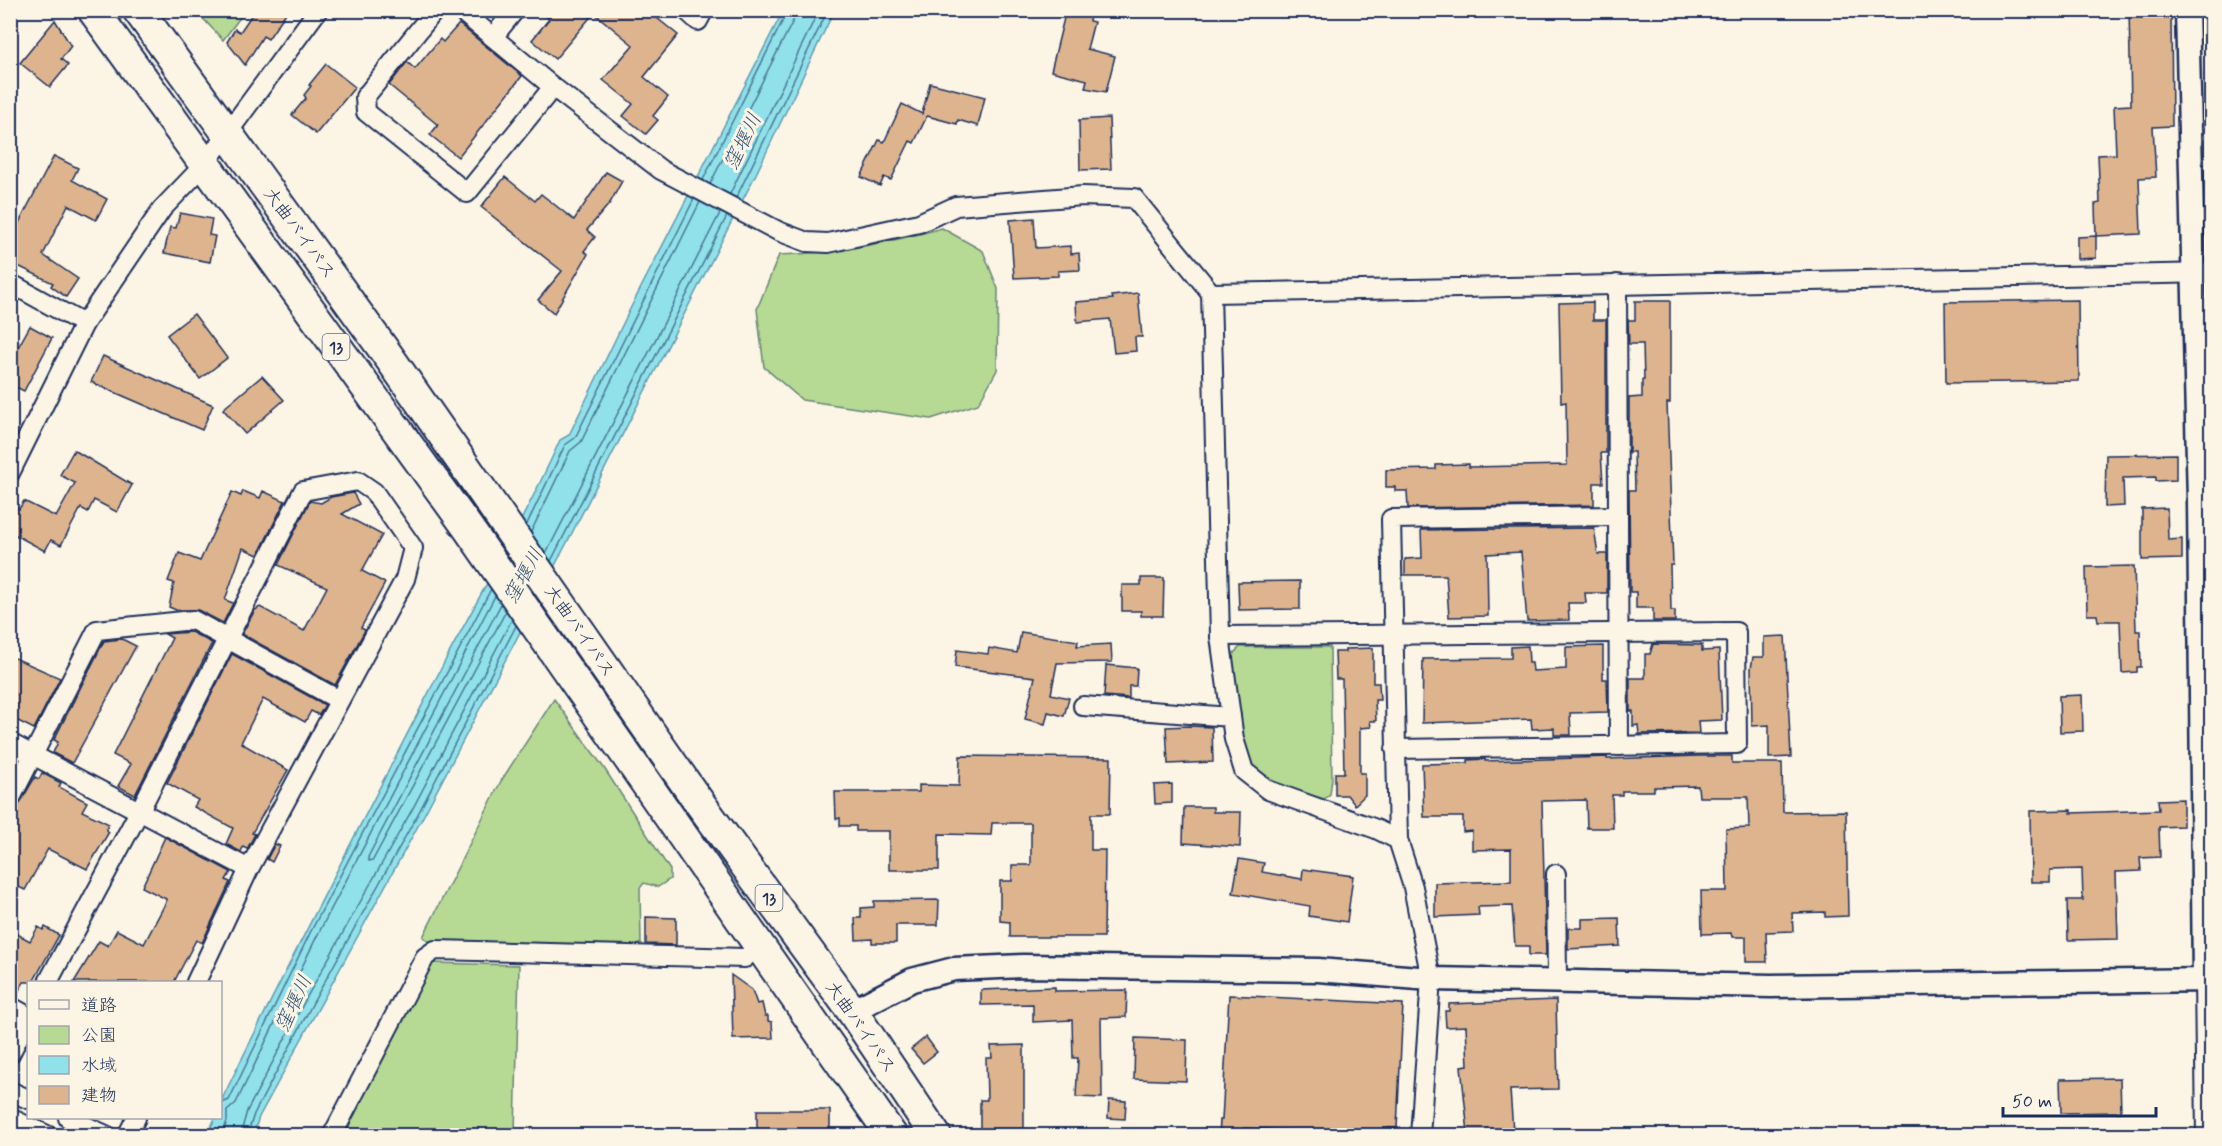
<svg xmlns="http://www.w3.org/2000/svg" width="2222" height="1146" font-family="Mynerve,'Klee One',sans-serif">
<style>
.green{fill:#b6d993;stroke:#688478;stroke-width:1.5}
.water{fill:#90e1e9;stroke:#619ab1;stroke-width:1.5}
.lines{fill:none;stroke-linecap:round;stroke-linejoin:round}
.shore{stroke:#4a7696;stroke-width:1.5}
.building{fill:#ddb48e;stroke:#1b2f5e;stroke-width:1.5}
.minor-casing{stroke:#1b2f5e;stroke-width:22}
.tertiary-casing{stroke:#1b2f5e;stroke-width:27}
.trunk-casing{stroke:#1b2f5e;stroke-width:34}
.minor{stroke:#fcf5e5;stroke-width:18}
.tertiary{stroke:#fcf5e5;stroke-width:22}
.trunk{stroke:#fcf5e5;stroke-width:30}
.labels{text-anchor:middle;stroke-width:6;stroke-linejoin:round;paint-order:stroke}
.shield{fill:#fcf5e5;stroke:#5e6a86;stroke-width:1.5}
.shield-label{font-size:16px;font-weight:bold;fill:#1b2f5e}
.street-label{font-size:18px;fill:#1b2f5e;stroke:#fcf5e5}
.water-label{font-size:20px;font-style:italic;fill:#32537a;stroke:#fcf5e5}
</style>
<rect width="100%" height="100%" fill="#fcf5e5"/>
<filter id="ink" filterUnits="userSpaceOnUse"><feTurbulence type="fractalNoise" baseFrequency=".0167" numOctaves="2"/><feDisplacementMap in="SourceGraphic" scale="12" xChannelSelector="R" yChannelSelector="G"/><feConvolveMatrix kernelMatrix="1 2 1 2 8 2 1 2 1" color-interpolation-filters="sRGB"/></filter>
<g filter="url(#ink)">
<g class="green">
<polygon points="196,11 245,11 223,40"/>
<path d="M942,228L983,251L998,289L997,370L978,404L931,419L802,400L764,367L757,309L779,255C833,253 889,243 942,228Z"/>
<path d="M1240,647H1330L1332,779L1330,794L1324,799C1298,791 1263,785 1246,762L1232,662L1234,653Z"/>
<polygon points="554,699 604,768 670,870 670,879 658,887 644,883 640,888 641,943 633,948 432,943 423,937 501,781"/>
<polygon points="428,963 519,965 515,1134 339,1136"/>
</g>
<path class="water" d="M783,11H834L756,174L571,535L424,815L259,1117L253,1135L207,1136L215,1118H220L223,1097C295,950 370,806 445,661C484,587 526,516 560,440L569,435L631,307Z"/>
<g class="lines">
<g class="shore">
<polyline points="703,180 788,10"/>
<polyline points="710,184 794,19 796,10"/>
<polyline points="730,194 819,10"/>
<polyline points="736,198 828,10"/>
<polyline points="526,526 565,445 575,438 694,199"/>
<polyline points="531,532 570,451 581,442 700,202"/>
<polyline points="546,554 720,213"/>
<polyline points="551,561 727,216"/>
<polyline points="501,604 368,857 369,861 373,860 506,611"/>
<polyline points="220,1104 229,1100 310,933 491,589"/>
<polyline points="222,1136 227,1121 227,1111 236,1103 317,936 495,596"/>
<polyline points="240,1136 247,1111 308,995 413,808 512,619"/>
<polyline points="247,1136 254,1114 315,999 419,812 516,626"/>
</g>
</g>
<g class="building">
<polygon points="255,10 288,10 268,39 263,36 245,65 227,42 235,29 240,32"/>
<polygon points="539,10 647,10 678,35 644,77 668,97 653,116 658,120 646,134 623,116 633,104 603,80 633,45 594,13 555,59 532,40 549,19"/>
<polygon points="1066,10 1091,10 1089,21 1094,22 1087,49 1115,56 1106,92 1085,88 1087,80 1051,71"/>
<polygon points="2129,10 2171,10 2172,126 2153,127 2156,177 2139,178 2141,234 2096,236 2095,204 2100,203 2098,155 2116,154 2114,106 2131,105"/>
<polygon points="55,20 71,46 61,59 68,65 50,87 20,63"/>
<polygon points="459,24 522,76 458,157 430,135 438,125 389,85 407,62 415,69 440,39 443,42"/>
<polygon points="326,64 355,87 316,134 292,115 306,98 304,95 311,86 309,85"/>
<polygon points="930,83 985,97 978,126 958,120 957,124 927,116 914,143 910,141 891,180 884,177 880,186 861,177 879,140 884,142 902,104 922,114"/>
<polygon points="1109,118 1111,169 1080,170 1079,120"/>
<polygon points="54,156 78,168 72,180 107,199 96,220 68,205 43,255 78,279 66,297 51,286 53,283 10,262 10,240"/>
<polygon points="606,172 622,181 610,203 587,230 595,237 584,251 588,254 554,313 538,300 562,271 481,207 505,177 535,201 541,194 574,220"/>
<polygon points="180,213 212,219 209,235 215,236 210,262 164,253 170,227 176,228"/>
<polygon points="1034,218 1036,248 1071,246 1071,254 1079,253 1080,270 1058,271 1058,276 1014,278 1010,220"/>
<polygon points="2096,236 2096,258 2077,259 2077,237"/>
<polygon points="1138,293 1142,337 1135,337 1136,351 1114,353 1110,319 1077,322 1076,302 1113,299 1112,296"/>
<polygon points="2078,300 2079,381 1946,383 1945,302"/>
<polygon points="1635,301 1670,301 1670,403 1667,403 1673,565 1670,565 1671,611 1675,611 1675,621 1653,621 1653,608 1636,608 1636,592 1630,592 1629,490 1635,490 1634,452 1629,452 1629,398 1642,397 1642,380 1644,380 1643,344 1629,344 1628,320 1635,320"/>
<polygon points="1593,302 1593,320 1606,320 1606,453 1601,453 1603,483 1594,483 1594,505 1408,508 1407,491 1395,491 1395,487 1386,487 1386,470 1436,469 1436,465 1469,464 1469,467 1567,465 1566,402 1561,403 1559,303"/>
<polygon points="194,314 227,358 200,379 167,335"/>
<polygon points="30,326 52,338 24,391 10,384 10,345 17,349"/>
<polygon points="103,356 213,405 202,430 91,382"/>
<polygon points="262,376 284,400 245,434 223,409"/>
<polygon points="74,450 132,485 117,512 94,500 88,512 81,508 61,545 51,540 45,551 10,532 10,515 15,507 19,509 24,501 56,517 75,483 60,475"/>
<polygon points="2176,454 2176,480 2156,481 2156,477 2123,478 2124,506 2105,507 2106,455"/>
<polygon points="243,491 260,498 263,491 285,501 258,555 243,548 225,600 233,603 223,623 198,610 176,610 169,607 174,583 168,581 179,553 200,561 232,492 241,496"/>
<polygon points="353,493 359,504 342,514 382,535 362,571 385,583 361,628 365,630 335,685 242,634 255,610 260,607 304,631 327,587 278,565 310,501 321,503 331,497"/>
<polygon points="2167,508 2168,540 2182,539 2182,559 2142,560 2142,509"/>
<polygon points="1594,528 1598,554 1607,554 1607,593 1585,593 1586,603 1568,603 1569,620 1527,621 1521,552 1487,554 1488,616 1449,617 1446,575 1405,575 1405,559 1422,558 1421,530"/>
<polygon points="2134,566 2136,631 2140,631 2141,667 2137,667 2137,672 2122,673 2120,621 2098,621 2097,615 2087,615 2086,567"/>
<polygon points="1141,578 1164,578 1163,616 1141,616 1141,611 1122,611 1122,585 1141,585"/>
<polygon points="1300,581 1300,609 1239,610 1238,582"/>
<polygon points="191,632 212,643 135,795 118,786 131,764 113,755 172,638 165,634"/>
<polygon points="1021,632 1078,641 1077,646 1111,644 1112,662 1057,663 1051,694 1069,698 1064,716 1048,712 1045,724 1025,719 1035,677 955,667 957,650 988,654 989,648 1017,653"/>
<polygon points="1785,636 1791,757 1769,758 1769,725 1752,726 1751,668 1753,657 1764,657 1764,637"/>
<polygon points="122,639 136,646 72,763 53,753 58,742 54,740 104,641"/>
<polygon points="1653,644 1702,645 1702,651 1719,650 1722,720 1698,721 1699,733 1639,734 1638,725 1633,726 1633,711 1630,711 1630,678 1645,678 1645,654 1650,654"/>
<polygon points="1528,646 1529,663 1532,663 1533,671 1566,669 1566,647 1603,646 1603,679 1607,679 1608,712 1570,713 1571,735 1554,735 1554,728 1532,729 1531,719 1422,723 1423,659 1511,658 1511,647"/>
<polygon points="1373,648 1373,683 1379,683 1380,700 1375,700 1376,721 1370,721 1371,727 1360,728 1360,773 1365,773 1365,795 1355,805 1347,795 1335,795 1335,773 1344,773 1342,679 1336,679 1335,652 1345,652 1345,649"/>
<polygon points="232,654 325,705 319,715 311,711 305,722 263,699 241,743 288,770 252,833 255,834 247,849 243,847 241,852 226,844 233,828 194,807 198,800 167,783"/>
<polygon points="10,656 60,678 34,729 10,717"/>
<polygon points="1106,665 1137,668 1136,686 1129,686 1129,698 1104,696"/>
<polygon points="2082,695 2083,731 2060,732 2059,696"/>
<polygon points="1189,726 1212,727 1213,762 1168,764 1166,727"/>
<polygon points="960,756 1111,758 1110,814 1091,814 1091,850 1105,850 1104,937 1010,937 1010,922 1000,921 1000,881 1012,881 1012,865 1031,865 1031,823 992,823 991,835 939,834 939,870 889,870 889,831 856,831 856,826 840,826 840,818 836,819 835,792 919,792 919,785 959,786"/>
<polygon points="1699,756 1732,756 1732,763 1782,763 1783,812 1846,811 1848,916 1825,917 1825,912 1792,913 1793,931 1766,932 1767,962 1746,962 1746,937 1732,937 1731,933 1702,934 1701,891 1727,891 1726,829 1749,828 1748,797 1699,797 1698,786 1654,787 1654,791 1622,791 1622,795 1612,795 1613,828 1587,828 1586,800 1542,801 1546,955 1529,955 1529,946 1515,946 1512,906 1478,907 1479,915 1435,917 1435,883 1511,881 1511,849 1472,850 1472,831 1463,832 1463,817 1424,817 1422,764 1468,763 1468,760 1485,759 1485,761 1607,757 1607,759"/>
<polygon points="42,773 61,783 59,787 87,802 82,811 109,824 106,830 109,832 87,869 48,849 25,890 10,883 10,820 35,777 39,779"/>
<polygon points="1172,784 1172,803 1155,804 1154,785"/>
<polygon points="2183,799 2183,826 2159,827 2160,857 2140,858 2141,871 2116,872 2118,939 2068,940 2067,900 2083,900 2082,869 2050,870 2050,882 2031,882 2030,811 2071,810 2071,813 2159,810 2158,800"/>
<polygon points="1184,807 1213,807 1213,812 1241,812 1240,847 1183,843"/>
<polygon points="165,837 231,872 226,880 230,882 202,943 196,940 174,982 74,982 99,941 108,946 117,930 144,944 166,902 166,899 142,887"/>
<polygon points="275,844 280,846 272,862 267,859"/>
<polygon points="1239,859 1264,863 1262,872 1302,879 1303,869 1353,876 1347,922 1309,916 1310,906 1233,893"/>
<polygon points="939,900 938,925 896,925 896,943 872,943 872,939 856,940 855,918 861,918 861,908 874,907 874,901"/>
<polygon points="646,917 676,918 676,945 646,944"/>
<polygon points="1619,918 1620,946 1568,949 1568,928 1582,928 1582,919"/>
<polygon points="38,927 43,930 45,927 59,935 33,982 24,982 16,996 10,995 10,930 30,941"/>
<polygon points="731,975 752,990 757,1004 762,1003 765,1016 768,1016 768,1021 772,1022 773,1038 733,1039"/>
<polygon points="1055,987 1055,991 1127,990 1126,1017 1101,1018 1102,1098 1076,1097 1078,1058 1073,1058 1072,1020 1033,1022 1033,1004 981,1005 981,990"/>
<polygon points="1229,995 1403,1004 1397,1128 1388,1128 1388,1136 1319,1136 1319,1132 1244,1128 1244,1136 1219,1136 1220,1120 1222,1120"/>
<polygon points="1556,1000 1558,1089 1510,1090 1513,1131 1468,1133 1461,1066 1468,1065 1466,1026 1446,1027 1445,1011 1449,1011 1449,1004"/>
<polygon points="926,1037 937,1052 923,1063 911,1049"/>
<polygon points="1135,1038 1187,1040 1186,1081 1134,1079"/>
<polygon points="1024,1045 1024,1129 980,1130 980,1100 987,1100 986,1058 992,1058 991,1046"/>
<polygon points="2120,1078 2121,1112 2061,1113 2060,1079"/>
<polygon points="1109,1100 1126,1101 1125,1119 1108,1118"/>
<rect x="757" y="1110" width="73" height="22"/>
</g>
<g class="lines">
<defs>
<g id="minor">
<polyline points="435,10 365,97 366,112 467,193 553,87"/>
<polyline points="460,10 553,87 661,170 778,231 807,242 828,243 919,223 956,206 1083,196 1134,198 1211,293 1220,636 1234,739 1244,771 1268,790 1376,829 1398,840 1413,887 1431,979 1420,1136"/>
<polyline points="686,10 698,21 704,10"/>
<polyline points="493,37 515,10"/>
<polyline points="10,283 84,324"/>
<polyline points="1617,284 1619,746"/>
<polyline points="1211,293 2212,273"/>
<polyline points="10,473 84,324 162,209 204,165 318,10"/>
<polyline points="1220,636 1736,632 1737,744 1395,749"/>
<polyline points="1083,706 1231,717"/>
<polyline points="10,743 249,869"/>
<polyline points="10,800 97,630 193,620 339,700"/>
<polyline points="1398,840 1391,519 1617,516"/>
<polyline points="1556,874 1557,981"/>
<polyline points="2204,980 2206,1136"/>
<polyline points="48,982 140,810 303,491 358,481 374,492 413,548 405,579 249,869 196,982"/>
<polyline points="10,1006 28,1016"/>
<polyline points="10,1054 28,1019"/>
<polyline points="10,1091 28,1099"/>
<polyline points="10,1118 49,1136"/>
<polyline points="68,1118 108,1136"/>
<polyline points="127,1136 136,1118"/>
<polyline points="332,1136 425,957 435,950 745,958"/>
</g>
<g id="tertiary">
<polyline points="2187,10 2199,501 2204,980"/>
<polyline points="852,1011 912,980 954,969 1023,966 1318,970 1431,979 1771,986 2212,980"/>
</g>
<g id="trunk">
<polyline points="93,10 468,528 892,1136"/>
<polyline points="138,10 389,357 691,791 852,1011 936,1136"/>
</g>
</defs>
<use href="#minor" class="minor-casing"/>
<use href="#tertiary" class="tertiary-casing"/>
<use href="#trunk" class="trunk-casing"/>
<use href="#minor" class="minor"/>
<use href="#tertiary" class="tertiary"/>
<use href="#trunk" class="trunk"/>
</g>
</g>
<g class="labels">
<g class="shield">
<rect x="322.5" y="334" width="27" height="26" rx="4.5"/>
<rect x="755.5" y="885" width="27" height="26" rx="4.5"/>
</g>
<g class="shield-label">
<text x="336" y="353">13</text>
<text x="769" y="904">13</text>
</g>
<g class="street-label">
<text transform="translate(300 233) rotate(54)" y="6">大曲バイパス</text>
<text transform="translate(580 631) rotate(55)" y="6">大曲バイパス</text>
<text transform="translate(861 1027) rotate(55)" y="6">大曲バイパス</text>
</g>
<g class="water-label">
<text transform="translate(742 141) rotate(-64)" y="7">窪堰川</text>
<text transform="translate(523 575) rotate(-61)" y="7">窪堰川</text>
<text transform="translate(293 1003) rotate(-65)" y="7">窪堰川</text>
</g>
</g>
<rect width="2222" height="1146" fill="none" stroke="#fcf5e5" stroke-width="36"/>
<rect x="18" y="18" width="2186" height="1110" fill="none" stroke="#1b2f5e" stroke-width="2" filter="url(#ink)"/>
<rect x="27" y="981" width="195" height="138" fill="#fcf5e5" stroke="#a2a6af" stroke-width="1.5"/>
<rect x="39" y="1000" width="30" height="9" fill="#fcf5e5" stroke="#a2a6af" stroke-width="1.5"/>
<text x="81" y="1011" font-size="18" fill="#1b2f5e">道路</text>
<rect x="39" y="1026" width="30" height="18" fill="#b6d993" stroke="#a2a6af" stroke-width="1.5"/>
<text x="81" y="1041" font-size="18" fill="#1b2f5e">公園</text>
<rect x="39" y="1056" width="30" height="18" fill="#90e1e9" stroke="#a2a6af" stroke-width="1.5"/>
<text x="81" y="1071" font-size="18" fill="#1b2f5e">水域</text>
<rect x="39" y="1086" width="30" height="18" fill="#ddb48e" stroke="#a2a6af" stroke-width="1.5"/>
<text x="81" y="1101" font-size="18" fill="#1b2f5e">建物</text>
<path d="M2003 1107v9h153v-9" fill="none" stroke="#1b2f5e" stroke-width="3"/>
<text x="2012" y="1107" font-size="18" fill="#1b2f5e" stroke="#fcf5e5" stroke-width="4.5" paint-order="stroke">50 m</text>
</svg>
